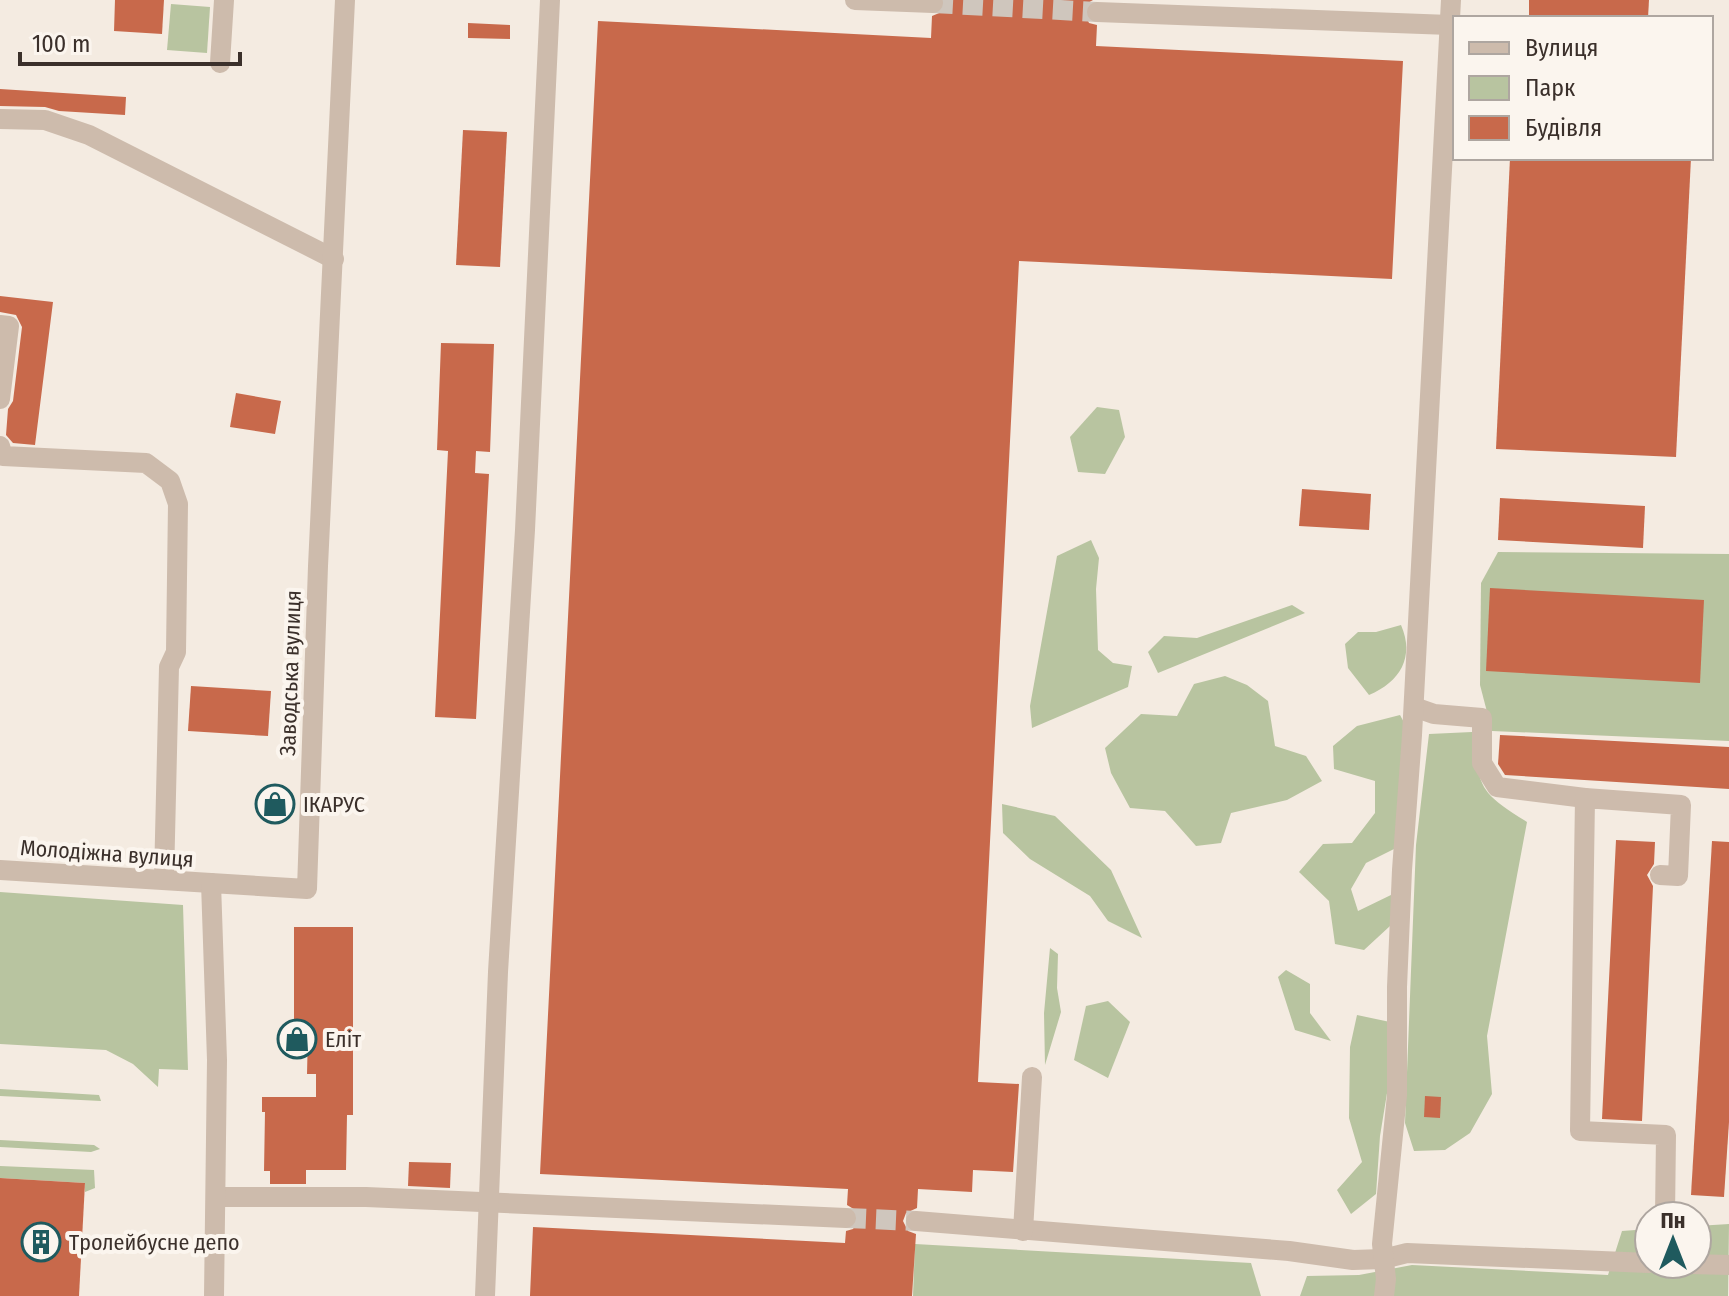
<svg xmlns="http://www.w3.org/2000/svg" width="1729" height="1296" font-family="'Fira Sans Condensed',sans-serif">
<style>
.green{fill:#b8c4a0}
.building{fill:#c8694b}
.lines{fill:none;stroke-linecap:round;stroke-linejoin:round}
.minor-tunnel{stroke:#cfc6bd;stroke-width:20;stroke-dasharray:20 10;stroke-linecap:butt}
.minor{stroke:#cdbbac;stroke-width:20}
.labels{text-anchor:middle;stroke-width:8;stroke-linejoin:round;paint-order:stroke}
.street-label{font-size:22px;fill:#3b302b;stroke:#fbf5ee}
.poi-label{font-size:22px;fill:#3b302b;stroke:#fbf5ee;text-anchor:start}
</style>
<rect width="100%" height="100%" fill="#f4ebe1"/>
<g class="green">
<polygon points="171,4 210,7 207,53 167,50"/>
<polygon points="1097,407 1119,410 1125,437 1105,474 1078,472 1070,437"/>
<polygon points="1091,540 1099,558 1096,589 1098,650 1113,663 1132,666 1128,687 1032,728 1030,706 1057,556"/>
<polygon points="1498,552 1729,554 1729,741 1492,731 1480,685 1481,583"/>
<polygon points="1292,605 1305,613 1158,673 1148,652 1164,636 1197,638"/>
<path d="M1401,625C1415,657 1400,682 1369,695L1348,668L1345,644L1358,632H1376Z"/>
<polygon points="1225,676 1247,685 1268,701 1275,746 1306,756 1322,781 1287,800 1231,813 1221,843 1196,846 1165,811 1130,808 1111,773 1105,748 1141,714 1177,716 1194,684"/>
<polygon points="1400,715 1407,728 1396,848 1366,863 1351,889 1358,911 1393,894 1390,926 1364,950 1335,944 1329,901 1299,872 1323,844 1352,843 1375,813 1375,781 1334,769 1333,746 1357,726"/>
<path d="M1472,732C1481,789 1476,790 1527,822L1487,1036L1492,1094L1470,1133L1445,1150L1414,1151L1405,1123L1416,845L1429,734Z"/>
<polygon points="1002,804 1055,816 1111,870 1142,938 1108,921 1090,896 1030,859 1003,833"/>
<polygon points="0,892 183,905 188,1070 159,1069 158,1087 133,1064 106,1050 0,1044"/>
<polygon points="1050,948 1058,954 1057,988 1061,1012 1045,1065 1044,1013"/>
<polygon points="1286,970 1310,984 1310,1013 1331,1041 1295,1030 1278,977"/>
<polygon points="1108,1001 1130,1022 1108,1078 1074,1060 1086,1006"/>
<polygon points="1357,1015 1390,1022 1388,1087 1380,1136 1376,1194 1351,1214 1337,1190 1362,1162 1349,1118 1350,1047"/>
<polygon points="0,1089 99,1095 101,1101 0,1096"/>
<polygon points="0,1140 94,1145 100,1149 91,1152 0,1147"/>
<polygon points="0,1166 94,1170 95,1188 85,1192 85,1183 0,1178"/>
<polygon points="1729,1224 1728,1296 1300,1296 1307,1276 1359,1275 1412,1265 1608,1275 1622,1231 1649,1229 1649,1264 1697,1264 1697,1226"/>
<polygon points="915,1244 1251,1263 1261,1296 913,1296"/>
</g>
<g class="building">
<polygon points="115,0 164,0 162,34 114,31"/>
<polygon points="945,0 1093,0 1086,4 1084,12 1089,23 1097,25 1096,46 1403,61 1392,279 1019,261 978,1082 1019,1084 1013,1172 973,1170 972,1192 918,1189 917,1208 906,1213 903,1221 908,1231 916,1234 912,1296 530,1296 533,1227 845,1243 846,1231 853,1229 859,1219 857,1211 847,1205 848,1189 540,1174 598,21 931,38 932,16 944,11"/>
<polygon points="1529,0 1649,0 1648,18 1529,17"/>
<polygon points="468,23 510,25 510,39 468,38"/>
<polygon points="0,89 126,97 125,115 59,111 45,107 0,106"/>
<polygon points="463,130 507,132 500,267 456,265"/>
<polygon points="1510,158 1691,158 1676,457 1496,449"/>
<polygon points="0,296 53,302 35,445 13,443 6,435 8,409 13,401 22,327 16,315 0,312"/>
<polygon points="441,343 494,344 490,452 476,451 475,473 489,474 476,719 435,717 448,451 437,450"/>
<polygon points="236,393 281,401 275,434 230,427"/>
<polygon points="1302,489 1371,494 1369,530 1299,526"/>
<polygon points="1500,498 1645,506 1643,548 1498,540"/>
<polygon points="1490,588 1704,600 1700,683 1486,671"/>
<polygon points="191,686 271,691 268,736 188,731"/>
<polygon points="1500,735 1729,747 1729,789 1505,775 1498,764"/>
<polygon points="1616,840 1655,842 1654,864 1647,875 1653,886 1642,1121 1602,1119"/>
<polygon points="1712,841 1729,842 1729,1122 1724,1197 1691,1195"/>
<polygon points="294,927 353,927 353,1115 347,1115 346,1170 306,1170 306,1184 270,1184 270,1171 264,1171 265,1112 262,1112 262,1097 316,1097 316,1074 307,1074 308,1032 294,1032"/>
<polygon points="1425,1096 1441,1097 1440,1118 1424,1117"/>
<polygon points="409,1162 451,1163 450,1188 408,1186"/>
<polygon points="0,1178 85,1183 79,1296 0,1296"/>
</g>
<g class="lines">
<g class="minor-tunnel">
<polyline points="933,3 1097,12"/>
<polyline points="846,1218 916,1221"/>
</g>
<g class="minor">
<polyline points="855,0 933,3"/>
<polyline points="1097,12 1450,25"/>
<polyline points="220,63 224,0"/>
<polyline points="0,119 45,120 89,135 334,259"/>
<polyline points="0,325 9,326 0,399"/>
<polyline points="0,446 3,456 146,463 170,481 178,504 176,652 169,667 164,879"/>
<polyline points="1414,707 1434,714 1482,718 1482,763 1497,787 1585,798"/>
<polyline points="0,870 211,883"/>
<polyline points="1660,875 1678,876 1681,805 1585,798 1580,1131 1666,1135 1665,1216"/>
<polyline points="216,1197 366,1197 846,1218"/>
<polyline points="916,1221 1289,1251 1353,1260 1383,1259 1407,1253 1649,1263"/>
<polyline points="1023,1231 1032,1077"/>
<polyline points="1690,1264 1729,1265"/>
<polyline points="214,1296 217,1060 211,883 307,889 318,566 345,0"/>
<polyline points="485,1296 498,972 525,530 550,0"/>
<polyline points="1384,1296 1386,1279 1382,1244 1397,1095 1397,987 1402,870 1412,735 1451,0"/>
</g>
</g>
<defs>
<symbol id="shop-ring" viewBox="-11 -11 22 22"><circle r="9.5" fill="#fbf5ee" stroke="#1f5a5e" stroke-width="1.5"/><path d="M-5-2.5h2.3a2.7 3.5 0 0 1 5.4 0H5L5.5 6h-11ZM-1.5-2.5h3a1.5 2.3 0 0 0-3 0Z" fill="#1f5a5e"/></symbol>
<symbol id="building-ring" viewBox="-11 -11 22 22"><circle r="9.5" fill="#fbf5ee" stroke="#1f5a5e" stroke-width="1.5"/><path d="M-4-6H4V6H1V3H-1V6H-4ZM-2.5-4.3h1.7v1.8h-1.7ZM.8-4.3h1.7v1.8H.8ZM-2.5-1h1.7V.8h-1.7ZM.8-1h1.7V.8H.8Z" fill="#1f5a5e"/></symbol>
</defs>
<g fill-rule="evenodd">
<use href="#shop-ring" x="253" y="782" width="44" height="44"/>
<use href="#shop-ring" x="275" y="1017" width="44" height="44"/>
<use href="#building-ring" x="19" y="1220" width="44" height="44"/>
</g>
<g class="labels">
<g class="street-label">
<text transform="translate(290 673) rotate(-88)" y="8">Заводська вулиця</text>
<text transform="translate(107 853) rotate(4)" y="8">Молодіжна вулиця</text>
</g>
<g class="poi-label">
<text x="303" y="812">ІКАРУС</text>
<text x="325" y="1047">Еліт</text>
<text x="69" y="1250">Тролейбусне депо</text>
</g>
</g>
<rect x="1453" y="16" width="260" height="144" fill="#fbf5ee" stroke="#aea6a0" stroke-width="2"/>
<rect x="1469" y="42" width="40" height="12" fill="#cdbbac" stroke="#aea6a0" stroke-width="2"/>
<text x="1525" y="56" font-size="24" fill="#3b302b">Вулиця</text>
<rect x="1469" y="76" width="40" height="24" fill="#b8c4a0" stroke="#aea6a0" stroke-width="2"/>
<text x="1525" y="96" font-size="24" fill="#3b302b">Парк</text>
<rect x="1469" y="116" width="40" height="24" fill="#c8694b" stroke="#aea6a0" stroke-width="2"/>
<text x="1525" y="136" font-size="24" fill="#3b302b">Будівля</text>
<g transform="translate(1673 1240)"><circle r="38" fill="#fbf5ee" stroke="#aea6a0" stroke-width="2"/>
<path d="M0-6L14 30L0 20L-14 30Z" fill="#1f5a5e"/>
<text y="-12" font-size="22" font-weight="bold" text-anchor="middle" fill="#3b302b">Пн</text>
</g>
<path d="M20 52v12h220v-12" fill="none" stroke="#3b302b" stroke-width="4"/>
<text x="32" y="52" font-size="24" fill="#3b302b" stroke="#fbf5ee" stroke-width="6" paint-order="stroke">100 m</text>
</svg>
